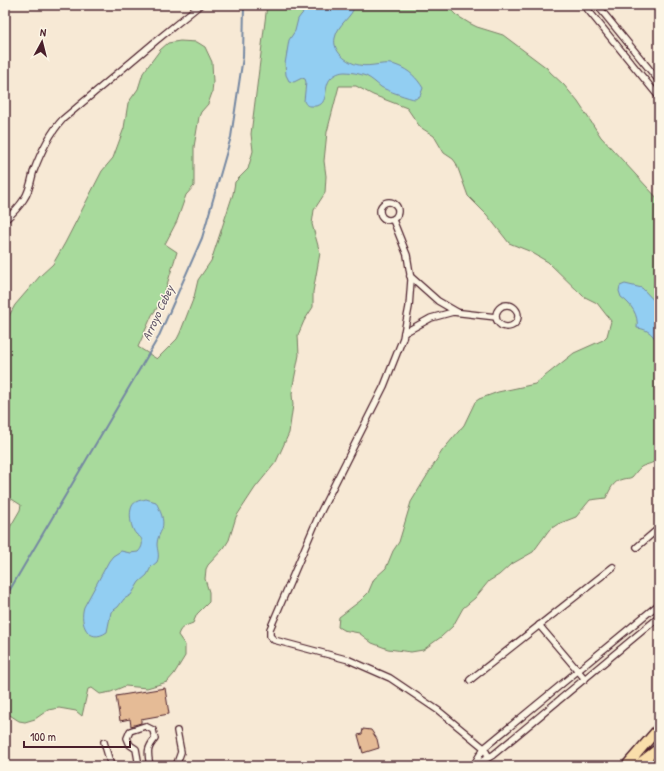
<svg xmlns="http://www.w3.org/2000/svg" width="664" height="771" font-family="'Patrick Hand',sans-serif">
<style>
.green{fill:#a8da9c;stroke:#797c64}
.water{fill:#92cef2;stroke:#7588a2}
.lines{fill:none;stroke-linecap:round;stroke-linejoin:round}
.stream{stroke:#7588a2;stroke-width:2}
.building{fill:#e5bb96;stroke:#4a1f2b}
.street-casing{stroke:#4a1f2b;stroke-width:8}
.primary-casing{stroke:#4a1f2b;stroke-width:12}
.street{stroke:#fcf5e5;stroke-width:5.5}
.primary{stroke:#f9deab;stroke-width:9}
.labels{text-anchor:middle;stroke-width:3;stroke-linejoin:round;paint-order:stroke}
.water-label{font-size:12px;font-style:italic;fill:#605467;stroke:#fcf5e5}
</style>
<rect width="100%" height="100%" fill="#f7e9d5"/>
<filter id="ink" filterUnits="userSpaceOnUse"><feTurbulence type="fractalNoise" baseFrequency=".025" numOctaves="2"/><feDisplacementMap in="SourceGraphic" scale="8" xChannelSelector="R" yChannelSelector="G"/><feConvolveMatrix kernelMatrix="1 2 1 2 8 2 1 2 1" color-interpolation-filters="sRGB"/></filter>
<g filter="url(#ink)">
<path class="green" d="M267,5H446L456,15L469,23L477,27L503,35L547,68L550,72L564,85L578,102L601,137L659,200V456C654,465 648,463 641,467C637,470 635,474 632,477C629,479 626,478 623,479C613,481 610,490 606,498L590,500L576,517L558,524L549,530L533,552L510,565L499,575L489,581L475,598L463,608L453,626L441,637L423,650L411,652L388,649L372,643L359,633L343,630L338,627L339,617L360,601L368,593L374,579L386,568L393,551L399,542L411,502L442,451L464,425L475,402L479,399L498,392L535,384L574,353L603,340L607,336L611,321L597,303L583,296L548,262L529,251L509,243L487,215L468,196L456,163L453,159L444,153L434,136L420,127L407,108L373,95L356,86H339L327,132L324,161L326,176L325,193L314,210L312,224L320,253L313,292V307L304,321L298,335L299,355L293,385L292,394L293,405L289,433L276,462L255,488L236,517L229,540L224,548L208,565L206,569L205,579L209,592V602L197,614L193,623C186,626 181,626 178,635L185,645V656L174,674L167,682L147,688L125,686L111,692L100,694L92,688L88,689L82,716L76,711L59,708L48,710L35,719L25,722L19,721L5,712V536L20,510L21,505L10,498L5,497V323L15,305L40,276L53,264L65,243L102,171L113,158L124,128L128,103L138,89L143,73L160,50L168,43L180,41L197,42L205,47L212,62L213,82L212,93L208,104L201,112L199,117L194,147V186L186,195L177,221L165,244L177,252L162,301L152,315L138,347L157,359L177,339L180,333L194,297L198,280L211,261L233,194L235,182L248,169L253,151L251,134Z"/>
<g class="water">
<path d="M310,5H355C352,18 338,23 335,38C332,51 347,63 359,65C372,68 386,60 398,66C409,70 417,78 423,88L420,96C419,96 416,99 415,99C411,99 385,90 381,87C376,83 372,79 366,76C360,74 352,72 345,72C340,72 335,74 331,78C322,87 331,108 311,106C307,106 306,105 304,101L306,82L305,79L302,78L294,82L289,81L286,75L285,64L289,40L295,31L298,19L301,15Z"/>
<path d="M625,284L642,288L659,306V345C654,336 649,329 637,328C639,315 631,304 621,297L619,291L620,286Z"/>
<path d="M146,499L156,502C160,511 165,519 162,529C160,534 157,538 157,544C157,550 160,555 157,562L151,567L147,575L139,582L131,595L124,599L118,607L111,612L107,632C88,645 79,623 84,607L109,561L113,556L121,551L130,553L138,552C141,549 143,545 142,541C141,536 139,537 136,534C130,528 127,506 136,502C139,500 143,500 146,499Z"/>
</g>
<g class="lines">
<polyline class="stream" points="5,598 158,338 202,238 231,137 243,57 244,5"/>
</g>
<g class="building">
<polygon points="165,688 169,714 141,719 141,723 131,726 130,719 120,721 116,696"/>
<polygon points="363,729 371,730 377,739 379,748 363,753 358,735 362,734"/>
</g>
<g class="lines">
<defs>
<g id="street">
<polyline points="584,5 659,97"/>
<polyline points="597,5 659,81"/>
<circle cx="389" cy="211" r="9"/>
<path d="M5,220C12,214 19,207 24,199C29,192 31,182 33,173C40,154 49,134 63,119L157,40L200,5"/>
<polyline points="393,220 407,255 411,280 409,307 403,338 384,386 319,515 270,629 270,636 274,640 349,660 390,678 439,711 484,748 489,757"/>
<polyline points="410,276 438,301 457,312"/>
<circle cx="507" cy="316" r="11"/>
<polyline points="404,333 431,318 453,312 496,317"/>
<polyline points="637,547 659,528"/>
<polyline points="539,625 585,679"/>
<polyline points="470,680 613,567"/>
<polyline points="104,742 111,766"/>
<path d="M139,766L136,749L130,745L127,738L130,731L145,726L153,730L155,739C146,749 148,754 150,766"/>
<polyline points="176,766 181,752 177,731"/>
<polyline points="473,766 484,748 659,604"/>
<polyline points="474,766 493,755 659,617"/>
</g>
<g id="primary">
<polyline points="626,766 659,728"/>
<polyline points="636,766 659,748"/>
</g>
</defs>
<use href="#street" class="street-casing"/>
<use href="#primary" class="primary-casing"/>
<use href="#street" class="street"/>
<use href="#primary" class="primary"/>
</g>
</g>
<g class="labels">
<g class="water-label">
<text transform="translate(158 313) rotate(-65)" y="4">Arroyo Cebey</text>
</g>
</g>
<rect width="664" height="771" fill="none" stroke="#fcf5e5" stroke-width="20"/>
<rect x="10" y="10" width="644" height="751" fill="none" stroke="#4a1f2b" stroke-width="1.5" filter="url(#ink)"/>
<g transform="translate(42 42) rotate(7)" stroke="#fcf5e5" stroke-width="3" paint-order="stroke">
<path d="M0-3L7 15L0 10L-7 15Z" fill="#4a1f2b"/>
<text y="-6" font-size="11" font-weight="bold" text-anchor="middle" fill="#4a1f2b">N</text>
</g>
<path d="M24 741v6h106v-6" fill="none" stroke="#4a1f2b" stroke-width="2"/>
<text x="30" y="741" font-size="12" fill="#4a1f2b" stroke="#fcf5e5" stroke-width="3" paint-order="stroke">100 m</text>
</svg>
